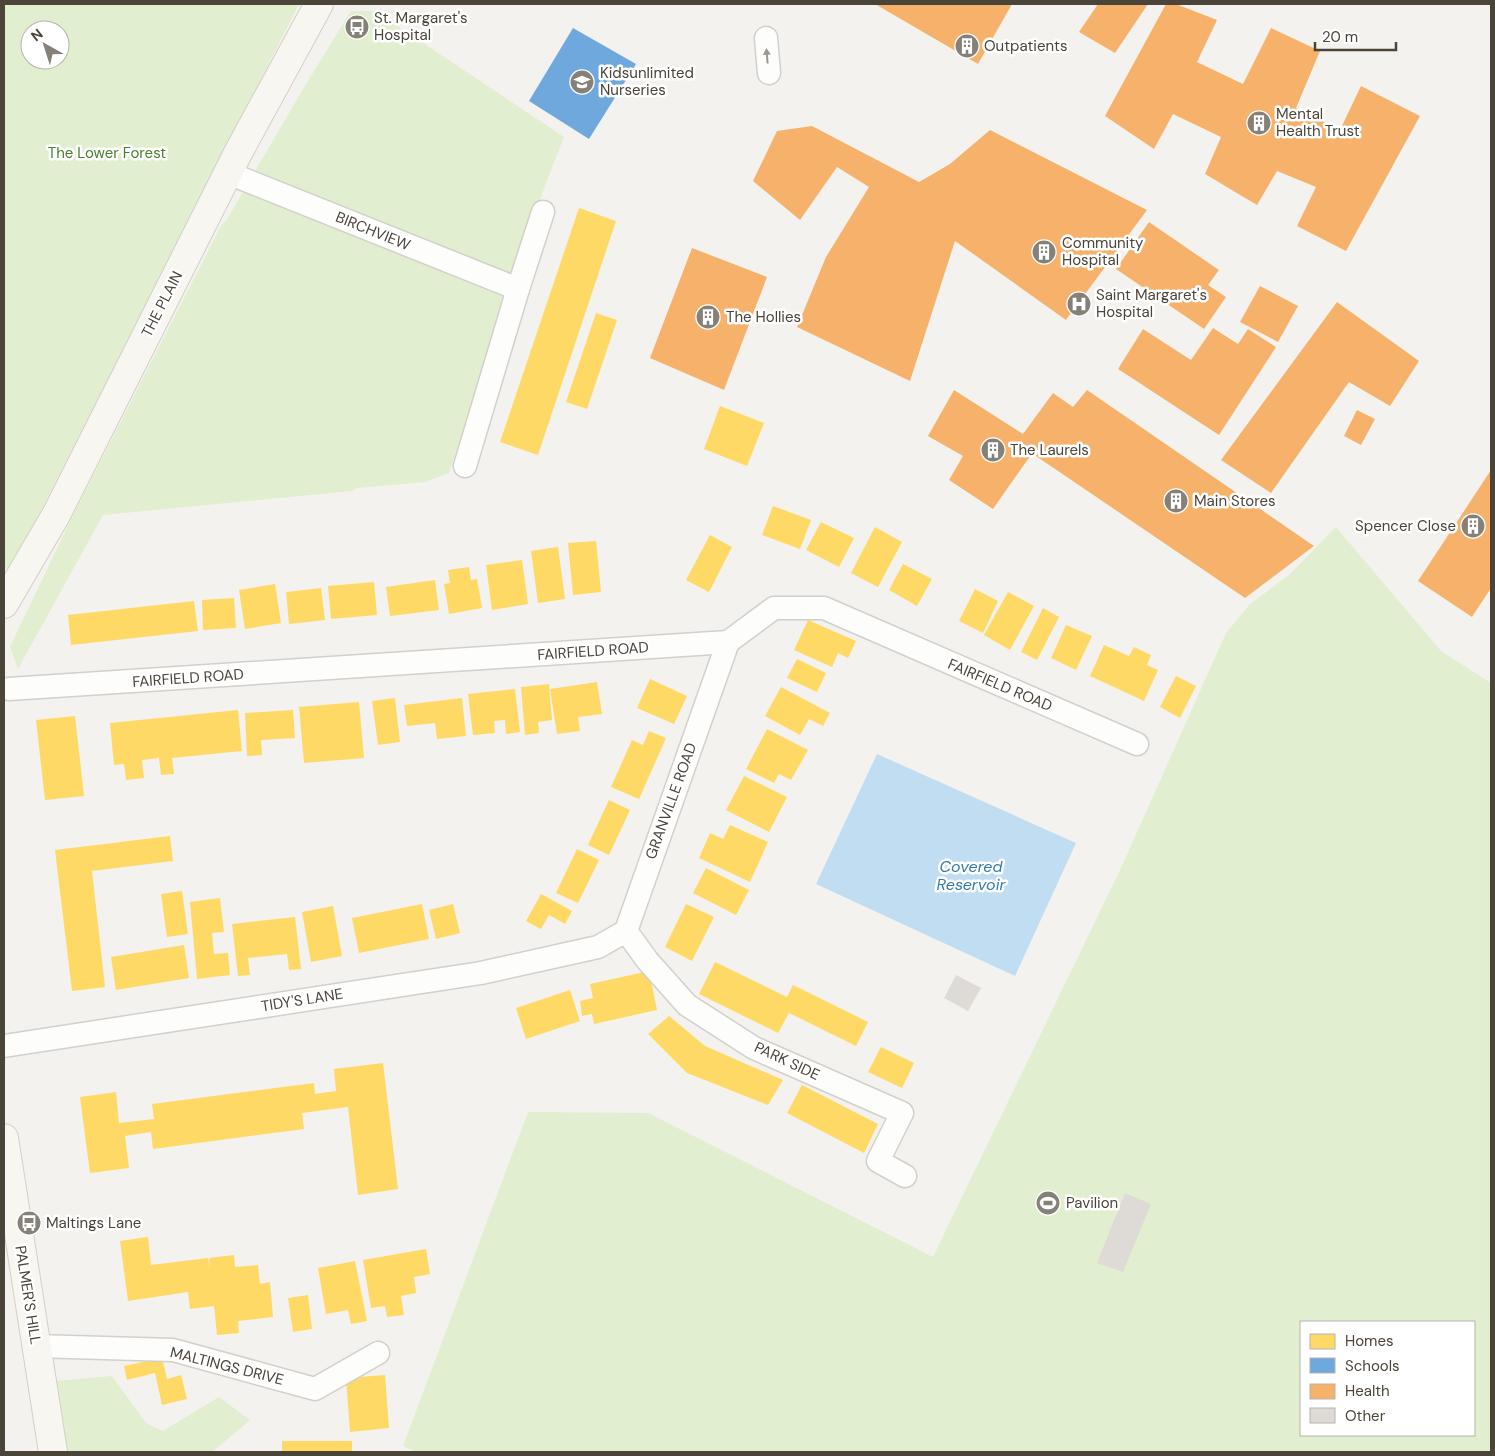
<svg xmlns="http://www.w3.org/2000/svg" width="1495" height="1456" font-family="'DM Sans',sans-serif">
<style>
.green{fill:#e1eecf;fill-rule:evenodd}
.water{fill:#c0ddf1}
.homes{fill:#ffd966}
.schools{fill:#6fa8dc}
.health{fill:#f6b26b}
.building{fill:#dedbd6}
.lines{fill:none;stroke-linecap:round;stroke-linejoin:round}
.minor-casing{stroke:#d2d0cb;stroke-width:25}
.secondary-casing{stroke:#d3cfc5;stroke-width:30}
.minor{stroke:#fdfdfc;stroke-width:22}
.secondary{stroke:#f7f6f1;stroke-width:28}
.oneway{fill:#9b9791}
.labels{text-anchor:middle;stroke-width:5;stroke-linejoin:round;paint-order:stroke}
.poi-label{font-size:15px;fill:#4b4439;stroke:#fff;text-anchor:start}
.park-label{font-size:15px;fill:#4a7f2a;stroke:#fff}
.street-label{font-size:15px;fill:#4b4439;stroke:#fff}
.water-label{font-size:16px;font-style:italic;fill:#2e7ab2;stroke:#fff}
</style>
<rect width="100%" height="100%" fill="#f4f2ee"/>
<g class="green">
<path d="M4,4H299L38,516L10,567L4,568ZM30,30H60V60H30Z"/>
<polygon points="351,11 375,11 564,137 543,191 449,473 425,482 357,488 352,491 103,515 18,669 10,647 71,519 222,224 226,221 303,89"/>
<path d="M1336,527L1441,651L1491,683V1452H416L403,1446L528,1112L648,1113L933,1257L1121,868L1226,633L1250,604L1288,576ZM1301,1322H1474V1435H1301Z"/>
<polygon points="112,1376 146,1423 163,1431 219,1397 250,1420 212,1452 66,1452 55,1381"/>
</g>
<polygon class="water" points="877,754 1076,843 1015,976 816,884"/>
<g class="homes">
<polygon points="579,208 616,221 538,455 500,442"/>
<polygon points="596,313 617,320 587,409 566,402"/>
<polygon points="720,406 764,423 747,466 704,449"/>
<polygon points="773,506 811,520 800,549 762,535"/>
<polygon points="821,522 854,538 839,567 806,550"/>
<polygon points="875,527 902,542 878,587 851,573"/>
<polygon points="710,535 732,547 709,592 686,580"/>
<polygon points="596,541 601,592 573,595 568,543"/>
<polygon points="558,547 565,599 538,603 531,551"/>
<polygon points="522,560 528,604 492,610 486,565"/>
<polygon points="903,564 932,579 917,606 889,590"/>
<polygon points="469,567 471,580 477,579 482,608 449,614 444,584 450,583 448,570"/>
<polygon points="435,580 439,610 390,616 386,587"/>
<polygon points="374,582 377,615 331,619 328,586"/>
<polygon points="275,584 281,623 245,629 239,590"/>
<polygon points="321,588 325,620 289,624 286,592"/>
<polygon points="975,589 998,601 983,633 959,621"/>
<polygon points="1008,592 1034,606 1010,650 984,635"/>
<polygon points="234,598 236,628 203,630 202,600"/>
<polygon points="194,601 198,631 71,645 68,615"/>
<polygon points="1043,608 1059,617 1037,660 1021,652"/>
<polygon points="808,620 856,641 848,658 838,653 832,667 794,650"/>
<polygon points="1066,625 1092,636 1076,670 1051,658"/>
<polygon points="1104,645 1129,656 1134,647 1151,655 1147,665 1158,670 1144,701 1090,676"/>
<polygon points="797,659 826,673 817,692 787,678"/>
<polygon points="1176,676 1196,686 1180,718 1160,707"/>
<polygon points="650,679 687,696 674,724 637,708"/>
<polygon points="597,682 602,714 578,717 580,731 557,734 550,689"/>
<polygon points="549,684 552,720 538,722 539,733 525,735 521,687"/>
<polygon points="781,687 830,713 823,726 809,719 800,735 765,716"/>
<polygon points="515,689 520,732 506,734 505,720 494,721 495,733 473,735 468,694"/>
<polygon points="395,698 400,742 378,745 372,701"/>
<polygon points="462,698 466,736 437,739 435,723 407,726 404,705"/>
<polygon points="359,702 364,758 304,763 299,707"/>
<polygon points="238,710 242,751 172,758 174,774 161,775 159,758 142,760 144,778 126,780 124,764 114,765 110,723"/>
<polygon points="293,710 295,738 261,740 262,755 247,756 245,713"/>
<polygon points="75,716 84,796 45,800 36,720"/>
<polygon points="767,729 808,750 791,780 779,774 774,783 746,769"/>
<polygon points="649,731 666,738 639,799 611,787 632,740 643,745"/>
<polygon points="744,776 787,797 769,832 726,810"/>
<polygon points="609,800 630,810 609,855 588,845"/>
<polygon points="730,825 768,842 750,882 699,858 710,833 723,839"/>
<polygon points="170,836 173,861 92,871 105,987 72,991 55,850"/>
<polygon points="577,849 599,860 578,903 556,893"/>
<polygon points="706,868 749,890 736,915 693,893"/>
<polygon points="182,891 188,934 167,937 161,894"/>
<polygon points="541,894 572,911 565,924 549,915 541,929 526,921"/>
<polygon points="220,898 224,932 212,933 214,954 228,953 230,975 197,979 190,902"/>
<polygon points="422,904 429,939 359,953 352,918"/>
<polygon points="453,904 460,933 436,939 429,910"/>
<polygon points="686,904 714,917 692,961 665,947"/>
<polygon points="333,906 342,956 311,962 302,912"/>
<polygon points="295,917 301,969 289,970 287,954 248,958 250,975 238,976 232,924"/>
<polygon points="184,945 189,978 116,990 111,957"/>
<polygon points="715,962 787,997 793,985 868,1022 856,1046 789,1013 778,1033 699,994"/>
<polygon points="649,971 657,1010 594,1024 592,1014 582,1016 580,1001 593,998 590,984"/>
<polygon points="570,990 580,1021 526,1039 516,1008"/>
<polygon points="669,1016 705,1046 783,1080 768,1105 687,1073 648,1034"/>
<polygon points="881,1047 914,1063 902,1088 868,1072"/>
<polygon points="383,1063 398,1189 358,1195 348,1107 302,1113 304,1129 153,1149 151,1132 125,1136 129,1168 90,1173 80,1097 116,1092 119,1123 154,1119 152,1104 314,1083 315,1094 336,1091 334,1069"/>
<polygon points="802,1085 878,1124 864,1153 787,1113"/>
<polygon points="148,1237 151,1265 208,1258 210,1270 209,1258 234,1255 235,1267 258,1265 260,1284 270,1282 273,1317 238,1321 239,1333 217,1335 214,1306 190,1309 188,1292 128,1301 120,1241"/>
<polygon points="426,1249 430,1274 414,1277 416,1293 401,1296 404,1315 387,1317 385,1306 371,1308 363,1260"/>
<polygon points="355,1261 367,1321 351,1324 348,1310 326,1314 318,1268"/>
<polygon points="308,1295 312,1329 293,1332 288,1298"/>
<polygon points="162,1358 167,1379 181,1375 187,1399 162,1405 155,1373 127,1380 124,1366"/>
<polygon points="385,1375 389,1428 350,1432 346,1378"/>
<rect x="282" y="1441" width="70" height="11"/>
</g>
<polygon class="schools" points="573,28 636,64 589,139 529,101"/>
<g class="health">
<polygon points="875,4 1012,4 978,64"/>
<polygon points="1098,4 1148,4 1115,53 1079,32"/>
<polygon points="1166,4 1176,4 1217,20 1197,62 1243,84 1271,28 1320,51 1296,108 1340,130 1361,86 1420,116 1346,251 1297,226 1316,187 1277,171 1257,205 1205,174 1221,137 1173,114 1154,149 1105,116"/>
<polygon points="812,126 919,182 950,164 990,130 1147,210 1066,320 955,241 910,381 797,327 826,257 869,187 837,167 800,220 753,181 777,131"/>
<polygon points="1149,222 1219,270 1208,285 1226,297 1204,329 1116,269"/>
<polygon points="692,248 767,277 724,390 650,358"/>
<polygon points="1260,286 1298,306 1278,342 1240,322"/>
<polygon points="1337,302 1419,361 1390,406 1349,382 1271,493 1221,460"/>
<polygon points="1213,328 1238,344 1248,329 1276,347 1219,435 1118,369 1143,329 1191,360"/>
<polygon points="954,390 1023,434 1053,393 1073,407 1087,390 1314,546 1245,598 1036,456 1040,451 1035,449 993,509 949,480 963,456 928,436"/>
<polygon points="1357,410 1375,419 1361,445 1344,436"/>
<polygon points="1491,470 1491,588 1472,617 1418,581"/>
</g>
<g class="building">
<polygon points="956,975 981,988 968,1011 944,998"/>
<polygon points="1125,1193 1151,1204 1123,1272 1097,1263"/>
</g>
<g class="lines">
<defs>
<g id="minor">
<polyline points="766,38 769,73"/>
<polyline points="228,173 518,289"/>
<polyline points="465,466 518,289 543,212"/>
<polyline points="9,689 728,642 774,608 824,608 1137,744"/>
<polyline points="626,931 647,960 687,1005 754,1048 902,1113 878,1161 905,1176"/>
<polyline points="4,1046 481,973 598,947 626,931 728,642"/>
<polyline points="35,1346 173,1350 315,1389 378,1353"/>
</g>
<g id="secondary">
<polyline points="4,604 56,515 239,151 319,4"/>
<polyline points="4,1138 53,1452"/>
</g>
</defs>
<use href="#minor" class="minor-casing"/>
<use href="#secondary" class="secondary-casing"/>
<use href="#minor" class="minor"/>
<use href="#secondary" class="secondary"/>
</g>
<defs><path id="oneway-solid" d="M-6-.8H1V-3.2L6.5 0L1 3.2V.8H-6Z" transform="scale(1.25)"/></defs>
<use class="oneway" href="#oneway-solid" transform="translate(767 56) rotate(-95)"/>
<defs>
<symbol id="bus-disc" viewBox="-11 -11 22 22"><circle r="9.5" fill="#868178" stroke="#fff"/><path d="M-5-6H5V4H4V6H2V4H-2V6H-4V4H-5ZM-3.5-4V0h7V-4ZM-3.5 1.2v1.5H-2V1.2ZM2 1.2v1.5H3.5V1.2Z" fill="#fff"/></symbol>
<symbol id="building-disc" viewBox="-11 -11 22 22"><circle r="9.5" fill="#868178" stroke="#fff"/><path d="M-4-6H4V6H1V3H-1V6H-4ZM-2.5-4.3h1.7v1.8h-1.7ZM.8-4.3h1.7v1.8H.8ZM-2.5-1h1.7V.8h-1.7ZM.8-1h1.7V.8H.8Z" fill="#fff"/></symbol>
<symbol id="school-disc" viewBox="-11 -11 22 22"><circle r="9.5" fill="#868178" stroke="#fff"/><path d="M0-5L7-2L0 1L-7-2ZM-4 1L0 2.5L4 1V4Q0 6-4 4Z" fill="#fff"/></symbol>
<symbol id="hospital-disc" viewBox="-11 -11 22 22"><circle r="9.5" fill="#868178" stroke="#fff"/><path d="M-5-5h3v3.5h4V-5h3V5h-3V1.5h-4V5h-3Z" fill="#fff"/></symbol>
<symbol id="stadium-disc" viewBox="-11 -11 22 22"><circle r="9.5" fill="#868178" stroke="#fff"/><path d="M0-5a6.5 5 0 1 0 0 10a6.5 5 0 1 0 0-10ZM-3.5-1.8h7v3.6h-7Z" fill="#fff"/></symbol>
</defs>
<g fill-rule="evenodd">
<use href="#bus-disc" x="343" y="13" width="28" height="28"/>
<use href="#building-disc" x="953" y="32" width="28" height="28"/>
<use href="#school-disc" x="568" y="68" width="28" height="28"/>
<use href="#building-disc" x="1245" y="109" width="28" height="28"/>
<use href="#building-disc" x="1030" y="238" width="28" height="28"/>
<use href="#hospital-disc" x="1065" y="290" width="28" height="28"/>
<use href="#building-disc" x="694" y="303" width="28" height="28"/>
<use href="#building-disc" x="979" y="436" width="28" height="28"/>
<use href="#building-disc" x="1162" y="487" width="28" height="28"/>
<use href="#building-disc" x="1459" y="512" width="28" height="28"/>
<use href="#stadium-disc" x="1034" y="1189" width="28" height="28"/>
<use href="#bus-disc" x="15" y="1209" width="28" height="28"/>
</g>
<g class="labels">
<g class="poi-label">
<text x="374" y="23">St. Margaret's<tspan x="374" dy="17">Hospital</tspan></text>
<text x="984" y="51">Outpatients</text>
<text x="600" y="78">Kidsunlimited<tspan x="600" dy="17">Nurseries</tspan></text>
<text x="1276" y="119">Mental<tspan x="1276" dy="17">Health Trust</tspan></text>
<text x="1062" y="248">Community<tspan x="1062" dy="17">Hospital</tspan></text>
<text x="1096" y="300">Saint Margaret's<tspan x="1096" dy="17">Hospital</tspan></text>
<text x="726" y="322">The Hollies</text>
<text x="1010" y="455">The Laurels</text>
<text x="1194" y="506">Main Stores</text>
<text x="1456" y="531" text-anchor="end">Spencer Close</text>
<text x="1066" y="1208">Pavilion</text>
<text x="46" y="1228">Maltings Lane</text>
</g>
<g class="park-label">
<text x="107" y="158">The Lower Forest</text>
</g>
<g class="street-label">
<text transform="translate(373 231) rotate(22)" y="5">BIRCHVIEW</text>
<text transform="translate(162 304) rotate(-63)" y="5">THE PLAIN</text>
<text transform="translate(593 651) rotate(-4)" y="5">FAIRFIELD ROAD</text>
<text transform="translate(188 678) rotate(-4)" y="5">FAIRFIELD ROAD</text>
<text transform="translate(1000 685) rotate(23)" y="5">FAIRFIELD ROAD</text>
<text transform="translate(671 801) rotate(-70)" y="5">GRANVILLE ROAD</text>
<text transform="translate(302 1000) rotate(-9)" y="5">TIDY'S LANE</text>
<text transform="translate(787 1061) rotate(25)" y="5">PARK SIDE</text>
<text transform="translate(28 1295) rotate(81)" y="5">PALMER'S HILL</text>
<text transform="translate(227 1366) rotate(14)" y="5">MALTINGS DRIVE</text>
</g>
<g class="water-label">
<text x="971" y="872">Covered<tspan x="971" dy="18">Reservoir</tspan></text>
</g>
</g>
<rect width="1495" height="1456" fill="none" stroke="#4b4439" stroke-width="10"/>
<rect x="1300" y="1321" width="175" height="115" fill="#ffffff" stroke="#b7b4b0"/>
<rect x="1310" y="1334" width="25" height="15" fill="#ffd966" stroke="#b7b4b0"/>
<text x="1345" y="1346" font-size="15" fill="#4b4439">Homes</text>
<rect x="1310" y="1358" width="25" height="15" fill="#6fa8dc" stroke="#b7b4b0"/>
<text x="1345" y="1371" font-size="15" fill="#4b4439">Schools</text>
<rect x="1310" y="1384" width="25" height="15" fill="#f6b26b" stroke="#b7b4b0"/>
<text x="1345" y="1396" font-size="15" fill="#4b4439">Health</text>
<rect x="1310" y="1408" width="25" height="15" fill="#dedbd6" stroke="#b7b4b0"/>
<text x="1345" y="1421" font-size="15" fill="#4b4439">Other</text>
<g transform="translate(45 45) rotate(321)"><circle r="24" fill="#ffffff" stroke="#b7b4b0"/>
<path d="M0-4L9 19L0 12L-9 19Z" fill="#868178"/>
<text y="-8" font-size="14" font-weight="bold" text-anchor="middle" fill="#4b4439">N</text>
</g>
<path d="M1315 42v8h81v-8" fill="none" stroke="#4b4439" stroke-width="2.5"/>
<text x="1322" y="42" font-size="15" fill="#4b4439" stroke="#ffffff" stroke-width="4" paint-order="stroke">20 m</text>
</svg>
